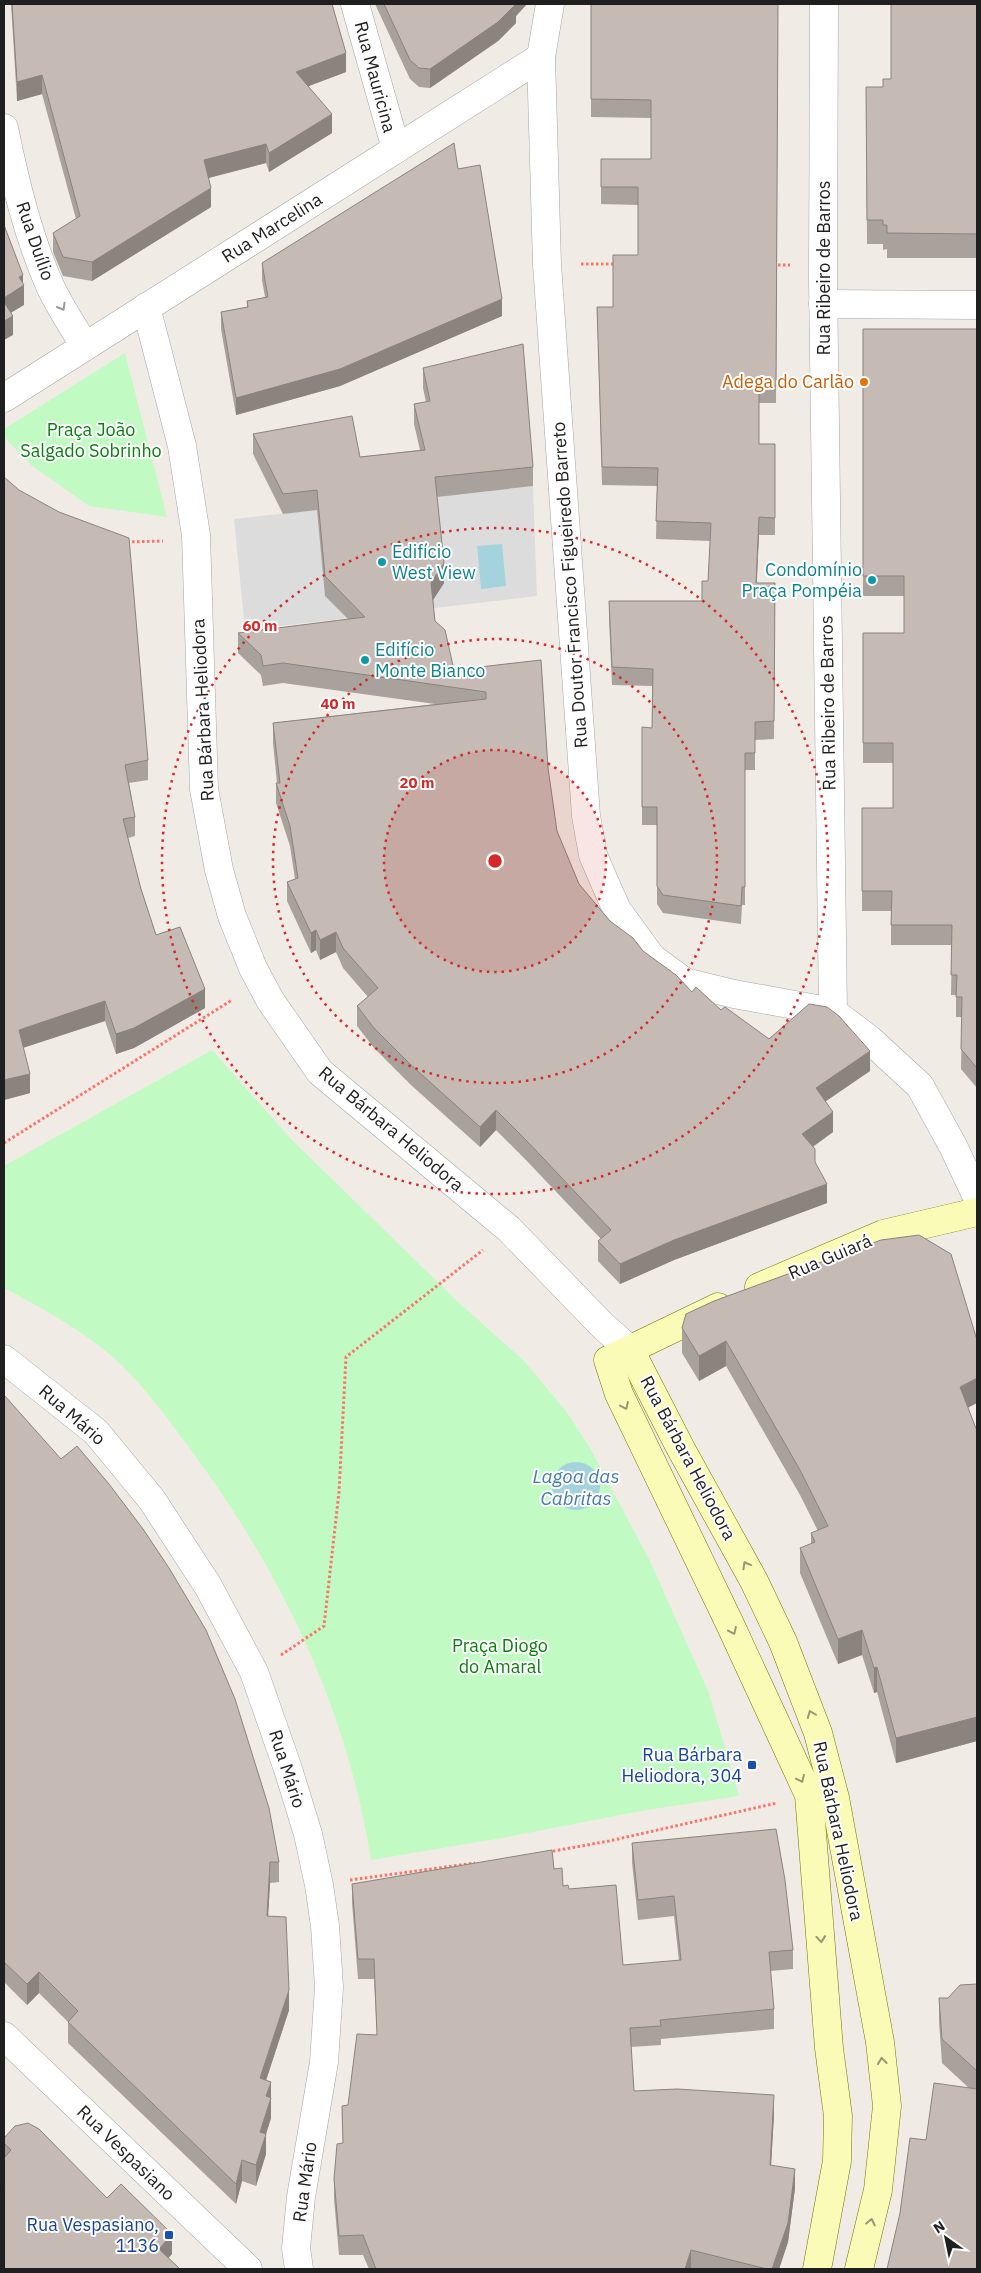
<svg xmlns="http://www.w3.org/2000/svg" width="981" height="2273" font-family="'IBM Plex Sans',sans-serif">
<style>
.residential{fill:#dddcdc}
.park{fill:#c1fbc3}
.water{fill:#a4d3de}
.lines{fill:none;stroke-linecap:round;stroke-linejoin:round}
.street-casing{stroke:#a6a6a6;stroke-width:29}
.secondary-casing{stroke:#717902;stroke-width:29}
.path{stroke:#fd7269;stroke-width:3;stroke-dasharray:2.5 2.5;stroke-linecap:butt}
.street{stroke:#fff;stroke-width:28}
.secondary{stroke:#fafbb7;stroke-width:28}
.wall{fill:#a9a19b}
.shaded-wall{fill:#8a837e}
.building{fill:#c5bbb4;stroke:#8a837e}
.oneway{stroke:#9a9a9a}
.oneway2{stroke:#979873}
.ring{fill:none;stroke:#d62828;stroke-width:2.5;stroke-dasharray:2.5 5}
.food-dot{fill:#e8710a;stroke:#fff;stroke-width:2}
.culture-dot{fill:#0f9aa8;stroke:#fff;stroke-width:2}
.transit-dot{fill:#1a4fb4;stroke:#fff;stroke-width:2}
.labels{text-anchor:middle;stroke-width:4;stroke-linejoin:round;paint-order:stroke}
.street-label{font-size:18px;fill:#1f1f1f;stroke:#fff}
.food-label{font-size:18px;fill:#c56008;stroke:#fff;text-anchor:end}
.park-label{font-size:18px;fill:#09800e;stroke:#fff}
.culture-label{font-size:18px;fill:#0d838f;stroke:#fff;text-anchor:start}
.transit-label{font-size:18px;fill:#164399;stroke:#fff;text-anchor:end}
.water-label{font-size:19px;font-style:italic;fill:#457ba9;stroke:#fff}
.centre{fill:#d62828;stroke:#fff;stroke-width:2.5}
.ring-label{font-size:15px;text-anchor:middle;font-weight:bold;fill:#d62828;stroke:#fff;stroke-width:4;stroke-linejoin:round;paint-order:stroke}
</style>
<rect width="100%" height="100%" fill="#f0ece5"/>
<polygon class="residential" points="533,486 537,596 245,630 234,519"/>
<g class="park">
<polygon points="125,353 167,517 89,506 31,465 4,437 4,429"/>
<path d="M212,1050L291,1139L455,1299L524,1361L566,1411L590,1448L650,1561L709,1693L739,1796L641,1811L502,1838L371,1860C347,1708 281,1571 190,1449C167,1418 144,1385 115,1359C81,1329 43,1309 4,1288V1166Z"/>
</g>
<g class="water">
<polygon points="502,544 506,586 481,589 477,546"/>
<circle cx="576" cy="1486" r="24"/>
</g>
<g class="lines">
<defs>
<g id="street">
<polyline points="355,4 396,149"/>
<polyline points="550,4 541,57 547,264 586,816 593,855 605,883 617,910 652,958 685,982 734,994 833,1012 869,1039 920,1086 953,1146 977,1197"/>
<polyline points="824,4 823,279 833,1012"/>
<path d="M4,128C15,182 28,236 50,286C60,307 73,327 85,346"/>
<polyline points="823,304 977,305"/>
<polyline points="146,307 182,446 196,535 204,789 219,870 232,916 253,968 270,1000 320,1072 509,1229 602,1325 630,1350"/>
<polyline points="4,398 541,57"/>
<polyline points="4,1359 96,1432 152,1500 208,1586 254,1672 288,1769 308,1834 319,1885 325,1926 329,1987 324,2062 301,2197 296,2248 299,2269"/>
<polyline points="4,2036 248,2269"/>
</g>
<g id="secondary">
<polyline points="759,1287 883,1234 977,1212"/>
<polyline points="718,1307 608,1360 619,1394 729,1622 809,1795 829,2048 838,2116 837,2161 817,2269"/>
<polyline points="630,1350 681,1449 754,1581 783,1642 818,1733 835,1798 880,2042 887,2106 878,2190 859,2269"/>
</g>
</defs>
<use href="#street" class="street-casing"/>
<use href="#secondary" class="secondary-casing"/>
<g class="path">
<polyline points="581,264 617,264"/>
<polyline points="773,265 790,265"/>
<polyline points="127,542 163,541"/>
<polyline points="4,1143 232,1000"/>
<polyline points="281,1655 324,1626 339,1492 346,1357 483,1250"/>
<polyline points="548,1852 609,1841 777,1803"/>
<polyline points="350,1880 475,1863"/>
</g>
<use href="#street" class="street"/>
<use href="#secondary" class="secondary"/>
</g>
<g class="wall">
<polygon points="11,4 332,4 346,72 308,86 332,133 269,172 266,163 209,178 211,207 92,281 63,276 53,252 53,233 76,219 42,94 17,101"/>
<polygon points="375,4 527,4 516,16 516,23 498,41 430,88 419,87 410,79"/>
<polygon points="591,4 778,4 776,403 759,403 759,444 775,444 775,535 759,535 756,583 775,583 774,739 755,740 755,770 745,770 745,905 742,905 741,924 663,913 657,904 657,825 642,825 642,727 652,728 652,686 612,685 609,618 609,601 702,601 708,581 710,541 656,539 657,486 602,485 597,307 613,307 638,255 638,205 601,204 601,159 651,159 651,118 591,117"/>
<polygon points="977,4 977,258 887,258 887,249 883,250 883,244 867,244 866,87 883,87 891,79"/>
<polygon points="458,169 502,316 340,386 236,415 221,329 221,312 247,307 247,301 265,297 262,280 262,263"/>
<polygon points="863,329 977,329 977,1088 961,1069 962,1017 956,1017 956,995 951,995 952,945 891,945 891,911 862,911 862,808 893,808 893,763 863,763 863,633 904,633 904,596 863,596"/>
<polygon points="423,368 533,467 533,486 437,497 444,583 433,600 435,621 454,670 541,660 548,768 557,831 579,884 610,921 643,951 692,992 721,1010 769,1039 870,1071 825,1101 833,1132 813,1147 815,1163 827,1203 674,1260 620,1284 598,1261 598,1241 601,1239 525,1159 496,1130 480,1147 411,1085 374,1048 357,1026 357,1006 368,997 343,968 336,952 320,960 316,950 311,953 287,901 287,882 295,879 290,846 276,803 276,783 277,783 273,743 273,723 435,704 283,683 263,686 261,675 238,653 238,633 348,619 325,596 317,510 283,514 253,454 253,434 360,457 420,450 414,424 414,404 426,402 423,388"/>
<polygon points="4,477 148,760 148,780 129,783 135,817 135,836 128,838 141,889 156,935 205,1008 134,1048 116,1054 105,1021 23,1048 30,1093 4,1100"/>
<polygon points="682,1328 968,1408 977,1431 977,1741 896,1763 877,1692 874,1693 862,1655 838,1664 800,1573 800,1548 811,1544 811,1533 818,1531 800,1495 726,1366 699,1381 682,1353"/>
<polygon points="4,1395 279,1862 279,1882 270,1883 268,1916 289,2010 266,2080 271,2097 271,2118 266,2134 266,2154 256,2186 242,2181 236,2204 68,2043 68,2022 39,1993 27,2005 4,1982"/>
<polygon points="632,1843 793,1950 793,1969 770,1971 774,2009 774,2029 661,2039 661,2045 631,2047 634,2091 774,2114 771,2165 795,2188 788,2242 779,2269 369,2269 363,2255 339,2255 334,2199 334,2179 343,2143 342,2106 348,2105 377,2035 374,1979 358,1979 352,1903 352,1884 554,1869 563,1886 569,1889 623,1965 679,1961 674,1916 638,1920 632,1862"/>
<polygon points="977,1984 977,2269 926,2140 969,2088 942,2063 939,2022 939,1998 948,1998"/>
<polygon points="4,2138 107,2198 172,2254 168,2258 4,2269"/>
</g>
<g class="shaded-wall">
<polygon points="513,4 527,4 516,16 516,23 498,41 430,88 430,69"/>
<polygon points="346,53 346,72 296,91 296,72"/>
<polygon points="42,75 42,94 17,101 17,82"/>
<polygon points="332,114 332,133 269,172 269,153"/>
<polygon points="266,144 266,163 204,179 204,160"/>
<polygon points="211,188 211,207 92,281 92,262"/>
<polygon points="23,275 23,286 24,285 24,305 4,317 4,298 19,277"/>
<polygon points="502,299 502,316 340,386 236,415 236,398"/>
<polygon points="13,316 13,335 4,340 4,321"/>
<polygon points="759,517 759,535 756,601 756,583"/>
<polygon points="444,563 444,583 431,603 431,583"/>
<polygon points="316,930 316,950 311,953 311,933"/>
<polygon points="336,932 336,952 320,960 320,940"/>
<polygon points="205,989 205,1008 134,1048 116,1054 116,1034"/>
<polygon points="105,1001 105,1021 19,1049 19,1030"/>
<polygon points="870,1051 870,1071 816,1108 816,1088"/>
<polygon points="30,1074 30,1093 4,1100 4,1080"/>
<polygon points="496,1110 496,1130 480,1147 480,1127"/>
<polygon points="833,1112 833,1132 802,1154 802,1134"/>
<polygon points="827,1184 827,1203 674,1260 620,1284 620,1264 674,1240"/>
<polygon points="726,1341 726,1366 699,1381 699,1356"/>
<polygon points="977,1378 977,1403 960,1412 960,1387"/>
<polygon points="862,1630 862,1655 838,1664 838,1639"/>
<polygon points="877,1667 877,1692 874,1693 874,1668"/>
<polygon points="977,1717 977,1741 896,1763 896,1738"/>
<polygon points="270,1862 270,1883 267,1937 267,1916"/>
<polygon points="39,1972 39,1993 27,2005 27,1984"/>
<polygon points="289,1990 289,2010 260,2099 260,2078"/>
<polygon points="271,2082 271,2118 260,2153 260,2132 266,2096"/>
<polygon points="774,2095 774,2114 770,2184 770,2165"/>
<polygon points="266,2134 266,2154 256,2186 256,2165"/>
<polygon points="242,2160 242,2181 236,2204 236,2184"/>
<polygon points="795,2169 795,2188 788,2242 779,2269 772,2269"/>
<polygon points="172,2234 172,2254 159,2268 159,2249"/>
<polygon points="691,2250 691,2269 685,2269"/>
</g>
<g class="building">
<polygon points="12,4 332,4 346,53 296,72 332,114 269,153 266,144 204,160 211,188 92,262 63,257 53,233 80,216 42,75 17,82"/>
<polygon points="384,4 516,4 498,22 430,69 419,68 410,60"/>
<polygon points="591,4 778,4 776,386 759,386 759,444 775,444 775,518 759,517 756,583 775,583 774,721 755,722 755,753 745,753 745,887 742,887 741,906 663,895 657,886 657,807 642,807 642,727 652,728 653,669 612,667 609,601 702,601 702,581 708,581 711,523 656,521 658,468 602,467 597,307 613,307 613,255 638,255 638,187 601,187 601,159 651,159 651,100 591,99"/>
<polygon points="891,4 977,4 977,234 887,233 887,225 883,225 883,220 867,220 866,87 883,87 883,79 891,79"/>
<polygon points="454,143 458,169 480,165 502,299 340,369 236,398 221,312 248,307 247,301 268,297 262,263"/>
<polygon points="4,225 23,275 19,277 24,285 4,298"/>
<polygon points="4,302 13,316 4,321"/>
<polygon points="863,329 977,329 977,1068 961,1049 962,997 956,997 957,975 951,975 952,925 891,925 892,891 862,891 862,808 893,808 893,743 863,743 863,633 904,633 904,576 863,576"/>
<polygon points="523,344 533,467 435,477 444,563 431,583 435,621 445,630 454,670 541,660 548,768 557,831 579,884 610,921 633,938 643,951 676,975 692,992 696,987 721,1010 725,1007 769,1039 809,1004 827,1007 839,1016 870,1051 816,1088 833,1112 802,1134 815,1149 815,1162 827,1184 674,1240 620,1264 598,1241 611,1230 525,1139 496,1110 480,1127 411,1065 374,1028 357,1006 378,988 343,948 336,932 320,940 316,930 311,933 287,882 298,878 290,826 276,783 280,783 273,723 486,699 486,692 283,663 263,666 261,655 238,633 365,617 325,576 317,490 283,494 253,434 352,416 360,457 425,450 414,404 430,401 423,368"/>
<polygon points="4,477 19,490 59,512 129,538 148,760 125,765 135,817 123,819 141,889 156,935 180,927 205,989 134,1028 116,1034 105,1001 19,1030 30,1074 4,1080"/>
<polygon points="919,1235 951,1254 977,1340 977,1378 960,1387 977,1431 977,1717 896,1738 877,1667 874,1668 862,1630 838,1639 800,1548 815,1542 811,1533 828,1526 800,1470 726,1341 699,1356 682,1328 686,1314 714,1301 881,1240"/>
<polygon points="4,1395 61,1459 77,1446 109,1484 143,1529 169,1568 206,1630 235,1699 269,1808 279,1862 270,1862 267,1916 286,1917 289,1990 260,2078 271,2082 266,2096 271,2098 260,2132 266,2134 256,2165 242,2160 236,2184 68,2022 78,2011 39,1972 27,1984 4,1962"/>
<polygon points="776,1829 785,1880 793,1950 769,1952 774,2009 660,2020 661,2026 630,2028 634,2091 677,2089 774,2095 770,2165 795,2169 788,2223 772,2269 767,2269 691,2250 685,2269 376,2269 363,2235 339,2236 334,2179 337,2144 343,2143 342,2106 348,2105 357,2034 377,2035 374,1959 358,1959 352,1884 552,1850 554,1869 562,1868 563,1886 568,1885 569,1889 616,1885 623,1965 681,1960 674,1896 638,1900 632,1843"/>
<polygon points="977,1984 977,2071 942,2039 939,1998 948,1998 960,1985"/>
<polygon points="934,2083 977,2089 977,2269 887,2269 900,2213 910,2138 926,2140"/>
<polygon points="28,2123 39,2129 107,2198 121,2184 172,2234 159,2249 180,2269 4,2269 4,2186 5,2185 4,2183 4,2158 11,2150 4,2143 4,2138 15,2126"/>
</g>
<defs><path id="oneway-chevron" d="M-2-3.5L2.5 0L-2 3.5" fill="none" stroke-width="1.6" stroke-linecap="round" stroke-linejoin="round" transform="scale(1.25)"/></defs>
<use class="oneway" href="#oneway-chevron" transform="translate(62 307) rotate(60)"/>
<g class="oneway2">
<use href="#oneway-chevron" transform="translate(625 1406) rotate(65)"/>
<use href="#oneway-chevron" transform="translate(746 1565) rotate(-119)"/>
<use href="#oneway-chevron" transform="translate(733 1631) rotate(65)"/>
<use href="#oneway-chevron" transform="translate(811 1714) rotate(-111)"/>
<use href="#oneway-chevron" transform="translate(801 1779) rotate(65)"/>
<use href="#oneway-chevron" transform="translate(821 1939) rotate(85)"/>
<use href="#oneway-chevron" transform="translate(882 2061) rotate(-96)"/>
<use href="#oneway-chevron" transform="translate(871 2222) rotate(-78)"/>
</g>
<circle cx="495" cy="861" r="111" fill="#d62828" fill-opacity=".12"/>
<g class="ring">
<circle cx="495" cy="861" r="111"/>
<circle cx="495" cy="861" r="222"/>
<circle cx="495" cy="861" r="333"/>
</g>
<circle class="food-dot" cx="864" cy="382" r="5"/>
<g class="culture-dot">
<circle cx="382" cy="562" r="5"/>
<circle cx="872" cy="580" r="5"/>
<circle cx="365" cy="660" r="5"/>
</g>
<g class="transit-dot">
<rect x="747" y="1760" width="10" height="10" rx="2.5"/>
<rect x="164" y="2230" width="10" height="10" rx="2.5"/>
</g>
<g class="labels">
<g class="street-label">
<text transform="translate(375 77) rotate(75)" y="6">Rua Mauricina</text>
<text transform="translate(272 228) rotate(-32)" y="6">Rua Marcelina</text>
<text transform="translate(35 241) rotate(71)" y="6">Rua Duílio</text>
<text transform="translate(824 268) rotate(-90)" y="6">Rua Ribeiro de Barros</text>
<text transform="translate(570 585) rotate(-94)" y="6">Rua Doutor Francisco Figueiredo Barreto</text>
<text transform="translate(828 703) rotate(-91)" y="6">Rua Ribeiro de Barros</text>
<text transform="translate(203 710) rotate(-93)" y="6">Rua Bárbara Heliodora</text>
<text transform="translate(391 1129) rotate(40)" y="6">Rua Bárbara Heliodora</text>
<text transform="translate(830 1257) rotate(-23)" y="6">Rua Guiará</text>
<text transform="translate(72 1415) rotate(41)" y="6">Rua Mário</text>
<text transform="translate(688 1458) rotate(62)" y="6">Rua Bárbara Heliodora</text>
<text transform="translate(287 1769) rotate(72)" y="6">Rua Mário</text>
<text transform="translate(838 1831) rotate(78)" y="6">Rua Bárbara Heliodora</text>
<text transform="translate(126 2153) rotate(44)" y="6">Rua Vespasiano</text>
<text transform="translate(305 2182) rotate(-82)" y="6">Rua Mário</text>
</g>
<g class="food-label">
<text x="854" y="388">Adega do Carlão</text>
</g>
<g class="park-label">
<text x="91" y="436">Praça João<tspan x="91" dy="21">Salgado Sobrinho</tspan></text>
<text x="500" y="1652">Praça Diogo<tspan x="500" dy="21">do Amaral</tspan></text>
</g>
<g class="culture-label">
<text x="392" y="558">Edifício<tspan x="392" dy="21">West View</tspan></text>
<text x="862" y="576" text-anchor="end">Condomínio<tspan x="862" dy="21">Praça Pompéia</tspan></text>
<text x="375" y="656">Edifício<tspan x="375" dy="21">Monte Bianco</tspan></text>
</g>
<g class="transit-label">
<text x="742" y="1761">Rua Bárbara<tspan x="742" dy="21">Heliodora, 304</tspan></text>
<text x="159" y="2231">Rua Vespasiano,<tspan x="159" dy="21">1136</tspan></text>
</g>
<g class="water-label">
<text x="576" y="1483">Lagoa das<tspan x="576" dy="22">Cabritas</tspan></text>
</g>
</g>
<circle cx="495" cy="861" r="8" class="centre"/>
<g class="ring-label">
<text x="260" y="631">60 m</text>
<text x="338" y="709">40 m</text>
<text x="417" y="788">20 m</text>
</g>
<rect width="981" height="2273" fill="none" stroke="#1f1f1f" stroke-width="10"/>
<g transform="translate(946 2238) rotate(327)" stroke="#ffffff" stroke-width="4" paint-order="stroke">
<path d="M0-4L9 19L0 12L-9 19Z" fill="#1f1f1f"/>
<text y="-8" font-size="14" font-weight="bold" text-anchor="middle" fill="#1f1f1f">N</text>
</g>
</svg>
